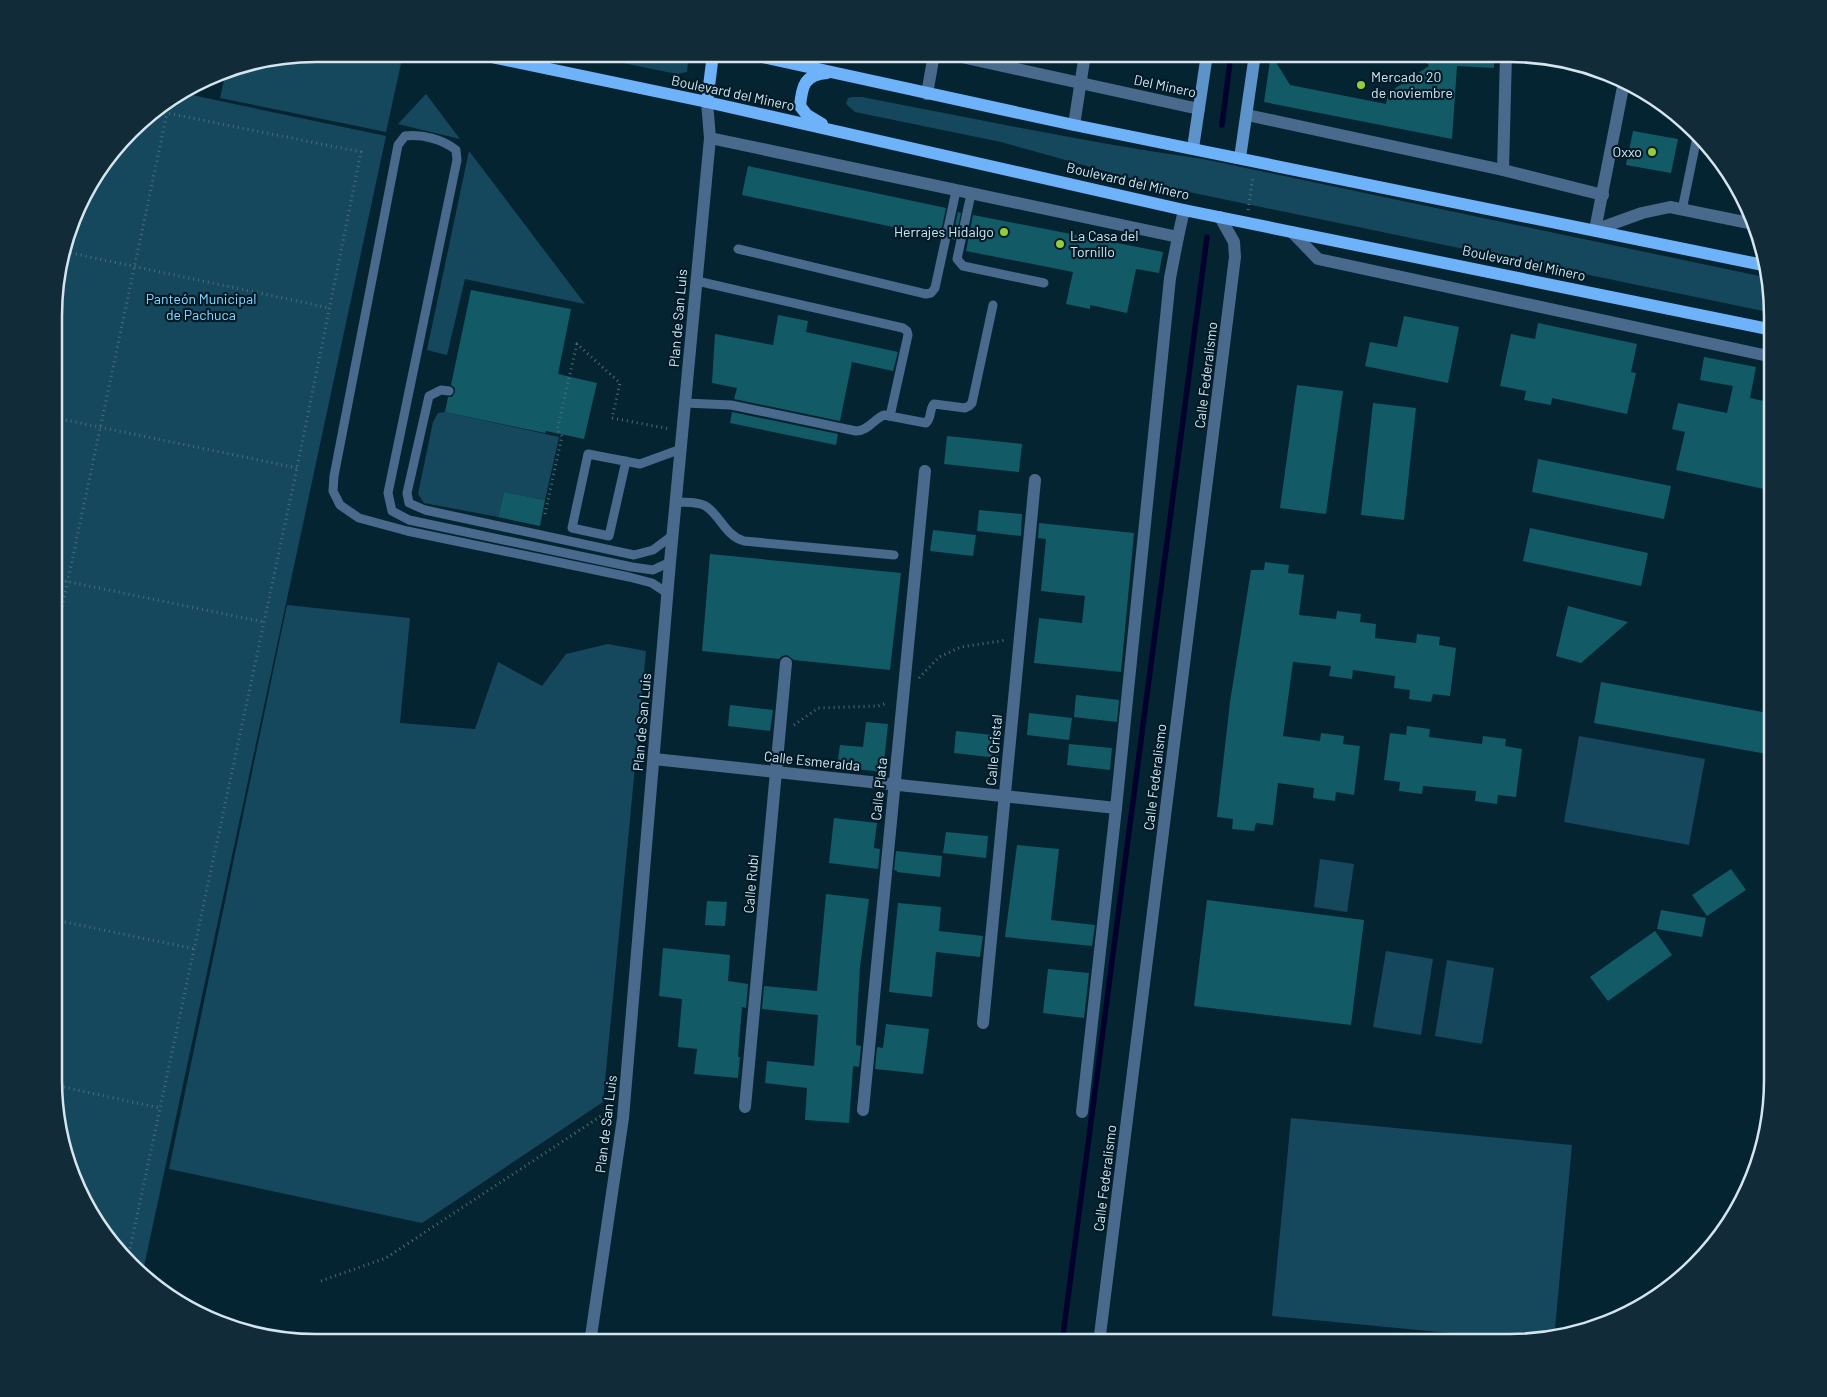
<svg xmlns="http://www.w3.org/2000/svg" width="1827" height="1397" font-family="Barlow,sans-serif">
<style>
.green{fill:#16485d}
.lines{fill:none;stroke-linecap:round;stroke-linejoin:round}
.stream{stroke:#03022d;stroke-width:5.5}
.building{fill:#125b66}
.path{stroke:#516b77;stroke-width:3;stroke-dasharray:1 4;stroke-linecap:butt}
.service{stroke:#496a8c;stroke-width:9}
.minor{stroke:#496a8c;stroke-width:12}
.tertiary{stroke:#496a8c;stroke-width:12}
.secondary{stroke:#5e93c9;stroke-width:12}
.primary{stroke:#6eb2f9;stroke-width:12}
.poi-dot{fill:#95cc3a;stroke:#001b28;stroke-width:2}
.labels{text-anchor:middle;stroke-width:4.5;stroke-linejoin:round;paint-order:stroke}
.poi-label{font-size:14px;fill:#d4e5ee;stroke:#001b28;text-anchor:start}
.street-label{font-size:14px;fill:#d4e5ee;stroke:#001b28}
.park-label{font-size:14px;fill:#8bd9ff;stroke:#001b28}
.rim{fill:none;stroke:#d4e5ee;stroke-width:2.5}
</style>
<rect width="100%" height="100%" fill="#052432"/>
<g class="green">
<polygon points="317,54 377,54 402,59 386,132 220,98 226,71 232,68"/>
<polygon points="579,54 665,54 680,57 688,63 687,72 677,74"/>
<polygon points="187,94 386,136 142,1276 81,1197 54,1098 56,282 89,186 144,119"/>
<polygon points="426,94 460,139 398,124"/>
<path d="M852,97H862C976,119 1089,143 1203,159L1769,278L1773,313L1155,185L1001,142L855,112L846,104L848,98Z"/>
<polygon points="469,151 585,304 465,279 447,355 427,350"/>
<polygon points="445,412 559,437 545,500 504,492 498,517 424,503 418,494 433,422 438,413"/>
<polygon points="287,605 410,618 400,723 475,729 498,662 542,686 566,654 608,644 646,651 603,1102 422,1223 169,1169"/>
<polygon points="1579,736 1705,759 1689,845 1564,822"/>
<polygon points="1320,859 1354,864 1347,912 1314,907"/>
<polygon points="1386,951 1433,959 1421,1035 1373,1027"/>
<polygon points="1447,960 1494,968 1482,1044 1435,1036"/>
<polygon points="1291,1118 1572,1145 1554,1339 1534,1341 1272,1316"/>
</g>
<g class="lines">
<g class="stream">
<polyline points="1222,125 1231,54"/>
<polyline points="1062,1343 1207,237"/>
</g>
</g>
<g class="building">
<polygon points="1271,54 1290,85 1386,104 1388,93 1429,66 1421,54 1494,54 1494,68 1457,66 1452,139 1264,102"/>
<polygon points="1633,131 1678,139 1671,173 1626,165"/>
<polygon points="748,166 946,208 940,237 742,195"/>
<polygon points="958,212 961,213 955,240 952,239"/>
<polygon points="973,215 1163,252 1159,273 1136,269 1127,313 1090,305 1090,309 1066,304 1073,272 966,251"/>
<polygon points="471,290 571,309 558,374 597,383 584,439 546,431 545,433 445,412 448,397 452,397 455,392 455,388 451,385"/>
<polygon points="778,315 808,321 806,332 898,352 893,371 852,362 840,421 734,399 737,388 712,383 715,334 773,345"/>
<polygon points="1404,316 1459,327 1448,383 1365,366 1370,342 1397,347"/>
<polygon points="1538,323 1637,344 1631,372 1636,373 1627,414 1552,398 1551,405 1524,400 1526,391 1500,386 1511,334 1535,339"/>
<polygon points="1704,357 1756,367 1750,398 1773,403 1773,491 1676,470 1685,432 1672,429 1678,403 1727,413 1733,386 1700,380"/>
<polygon points="1297,385 1343,391 1326,514 1280,508"/>
<polygon points="1373,403 1416,408 1404,520 1361,515"/>
<polygon points="732,412 838,434 836,445 730,423"/>
<polygon points="947,436 1022,444 1019,472 944,464"/>
<polygon points="1538,459 1671,486 1664,519 1532,492"/>
<polygon points="504,492 545,500 540,526 498,517"/>
<polygon points="979,510 1022,514 1021,536 977,531"/>
<polygon points="1039,523 1134,533 1121,672 1034,663 1039,618 1082,623 1085,596 1041,591 1046,539 1038,538"/>
<polygon points="1530,528 1648,553 1641,586 1523,561"/>
<polygon points="933,530 976,535 973,556 930,551"/>
<polygon points="710,554 901,573 890,670 794,660 787,655 782,656 779,659 702,651"/>
<polygon points="1265,562 1289,565 1288,573 1304,575 1299,615 1336,619 1337,611 1361,614 1360,622 1376,624 1375,638 1416,643 1417,634 1440,637 1439,645 1456,648 1450,696 1433,694 1431,702 1409,699 1410,690 1394,688 1395,676 1353,670 1352,679 1329,676 1331,666 1293,662 1283,736 1320,741 1321,733 1344,736 1343,744 1360,746 1354,795 1336,792 1335,801 1313,798 1314,788 1278,783 1273,825 1256,823 1254,831 1232,829 1233,819 1217,817 1230,702 1251,570 1264,570"/>
<polygon points="1568,606 1628,622 1581,663 1556,656"/>
<polygon points="1601,682 1773,714 1767,754 1594,723"/>
<polygon points="1076,695 1119,700 1117,722 1074,717"/>
<polygon points="730,705 773,710 770,731 728,726"/>
<polygon points="1029,713 1072,718 1069,740 1027,735"/>
<polygon points="866,722 888,724 883,772 837,767 840,745 863,747"/>
<polygon points="1407,726 1430,729 1429,737 1482,744 1483,736 1506,739 1505,746 1522,749 1516,797 1498,795 1497,804 1475,801 1476,791 1423,786 1422,794 1399,791 1400,782 1384,780 1390,733 1406,735"/>
<polygon points="956,731 1001,736 998,758 954,753"/>
<polygon points="1069,744 1112,748 1110,770 1067,765"/>
<polygon points="834,818 877,823 874,846 874,848 880,849 878,869 829,863"/>
<polygon points="946,832 988,836 986,858 943,853"/>
<polygon points="1017,845 1059,849 1051,920 1095,925 1092,946 1005,937"/>
<polygon points="896,851 942,856 940,877 897,872 897,871 894,870"/>
<polygon points="1731,869 1746,890 1707,916 1692,895"/>
<polygon points="826,894 869,899 860,967 857,1020 856,1045 861,1046 859,1067 854,1066 853,1068 849,1123 805,1120 807,1088 765,1083 767,1061 814,1066 818,1015 762,1009 764,986 817,991"/>
<polygon points="1207,900 1364,920 1351,1025 1194,1006"/>
<polygon points="707,901 727,902 725,926 705,925"/>
<polygon points="898,903 941,907 939,931 983,936 980,957 936,952 932,997 889,992"/>
<polygon points="1661,910 1706,918 1702,937 1657,929"/>
<polygon points="1655,931 1672,955 1608,1001 1590,977"/>
<polygon points="663,948 730,955 728,981 748,984 746,1008 742,1007 738,1057 740,1057 738,1078 694,1074 697,1049 678,1047 682,999 659,996"/>
<polygon points="1048,969 1089,973 1084,1018 1043,1013"/>
<polygon points="886,1024 929,1029 923,1074 875,1069 877,1047 883,1048"/>
</g>
<g class="lines">
<g class="path">
<polyline points="1248,210 1253,177"/>
<polyline points="66,252 330,308"/>
<polyline points="56,418 297,468"/>
<polyline points="545,514 562,436 557,430 577,344 620,383 612,418 670,429"/>
<polyline points="55,579 264,622"/>
<polyline points="55,641 167,113"/>
<polyline points="919,678 939,657 961,647 1007,640"/>
<polyline points="794,725 818,708 878,706 887,703"/>
<polyline points="55,920 195,949"/>
<polyline points="54,1085 160,1108"/>
<polyline points="128,1258 297,468 361,152 157,111"/>
<polyline points="321,1281 386,1258 601,1116 610,1117"/>
</g>
<g class="service">
<polyline points="971,194 957,259 963,266 1044,283"/>
<polyline points="1682,210 1697,137"/>
<polyline points="738,249 926,294 931,293 935,288 956,191"/>
<polyline points="697,281 903,328 907,331 908,335 890,416"/>
<polyline points="449,391 441,390 429,396 407,493 409,503 425,510 634,555 653,550 673,535"/>
<path d="M685,403L731,405L856,431C868,431 874,419 884,415L926,423C932,418 929,409 934,404L965,408L969,406L972,403L993,305"/>
<polyline points="626,461 609,536 572,528 588,454 640,464 681,449"/>
<path d="M676,502C685,503 699,501 707,507C721,517 726,536 744,541L894,555"/>
<path d="M667,593L652,583L629,577L407,531L359,518L340,505L333,491L334,476L398,145L405,136C422,134 442,139 456,150L457,160L388,493L392,511L409,520L632,567L653,570L670,562"/>
</g>
<g class="minor">
<polyline points="948,54 1199,109"/>
<polyline points="927,94 934,54"/>
<polyline points="1247,115 1503,170 1603,195"/>
<polyline points="1074,125 1085,54"/>
<polyline points="710,138 1178,237 1184,210"/>
<polyline points="1503,170 1506,54"/>
<polyline points="1595,230 1642,213 1670,207 1754,224"/>
<polyline points="1292,232 1318,259 1773,357"/>
<polyline points="654,759 1116,808"/>
<polyline points="983,1023 1035,480"/>
<polyline points="745,1107 786,663"/>
<polyline points="863,1110 925,471"/>
<polyline points="1082,1112 1116,808 1170,278 1178,237"/>
<polyline points="1099,1343 1235,257 1234,242 1220,217"/>
</g>
<g class="tertiary">
<polyline points="1595,230 1624,82"/>
<polyline points="590,1343 623,1118 670,562 710,138 707,102"/>
</g>
<g class="secondary">
<polyline points="1193,148 1207,54"/>
<polyline points="1240,158 1255,54"/>
</g>
<g class="primary">
<polyline points="477,54 707,102 1184,210 1773,330"/>
<polyline points="749,54 1074,125 1768,266"/>
<polyline points="707,102 713,54"/>
<path d="M822,124L807,115L800,106C802,86 804,75 827,73"/>
</g>
</g>
<g class="poi-dot">
<circle cx="1361" cy="85" r="5"/>
<circle cx="1652" cy="152" r="5"/>
<circle cx="1004" cy="232" r="5"/>
<circle cx="1060" cy="244" r="5"/>
</g>
<g class="labels">
<g class="poi-label">
<text x="1371" y="82">Mercado 20<tspan x="1371" dy="16">de noviembre</tspan></text>
<text x="1642" y="157" text-anchor="end">Oxxo</text>
<text x="994" y="237" text-anchor="end">Herrajes Hidalgo</text>
<text x="1070" y="241">La Casa del<tspan x="1070" dy="16">Tornillo</tspan></text>
</g>
<g class="street-label">
<text transform="translate(1165 86) rotate(12)" y="5">Del Minero</text>
<text transform="translate(733 93) rotate(12)" y="5">Boulevard del Minero</text>
<text transform="translate(1128 181) rotate(13)" y="5">Boulevard del Minero</text>
<text transform="translate(1524 263) rotate(12)" y="5">Boulevard del Minero</text>
<text transform="translate(678 318) rotate(-85)" y="5">Plan de San Luis</text>
<text transform="translate(1206 375) rotate(-83)" y="5">Calle Federalismo</text>
<text transform="translate(642 722) rotate(-85)" y="5">Plan de San Luis</text>
<text transform="translate(994 750) rotate(-85)" y="5">Calle Cristal</text>
<text transform="translate(812 761) rotate(6)" y="5">Calle Esmeralda</text>
<text transform="translate(1155 777) rotate(-83)" y="5">Calle Federalismo</text>
<text transform="translate(879 789) rotate(-84)" y="5">Calle Plata</text>
<text transform="translate(751 884) rotate(-85)" y="5">Calle Rubí</text>
<text transform="translate(606 1124) rotate(-83)" y="5">Plan de San Luis</text>
<text transform="translate(1105 1178) rotate(-83)" y="5">Calle Federalismo</text>
</g>
<g class="park-label">
<text x="201" y="304">Panteón Municipal<tspan x="201" dy="16">de Pachuca</tspan></text>
</g>
</g>
<path d="M0 0H1827V1397H0ZM316 62H1510A254 254 0 0 1 1764 316V1080A254 254 0 0 1 1510 1334H316A254 254 0 0 1 62 1080V316A254 254 0 0 1 316 62Z" fill="#112b38" fill-rule="evenodd"/>
<path class="rim" d="M316 62H1510A254 254 0 0 1 1764 316V1080A254 254 0 0 1 1510 1334H316A254 254 0 0 1 62 1080V316A254 254 0 0 1 316 62Z"/>
</svg>
